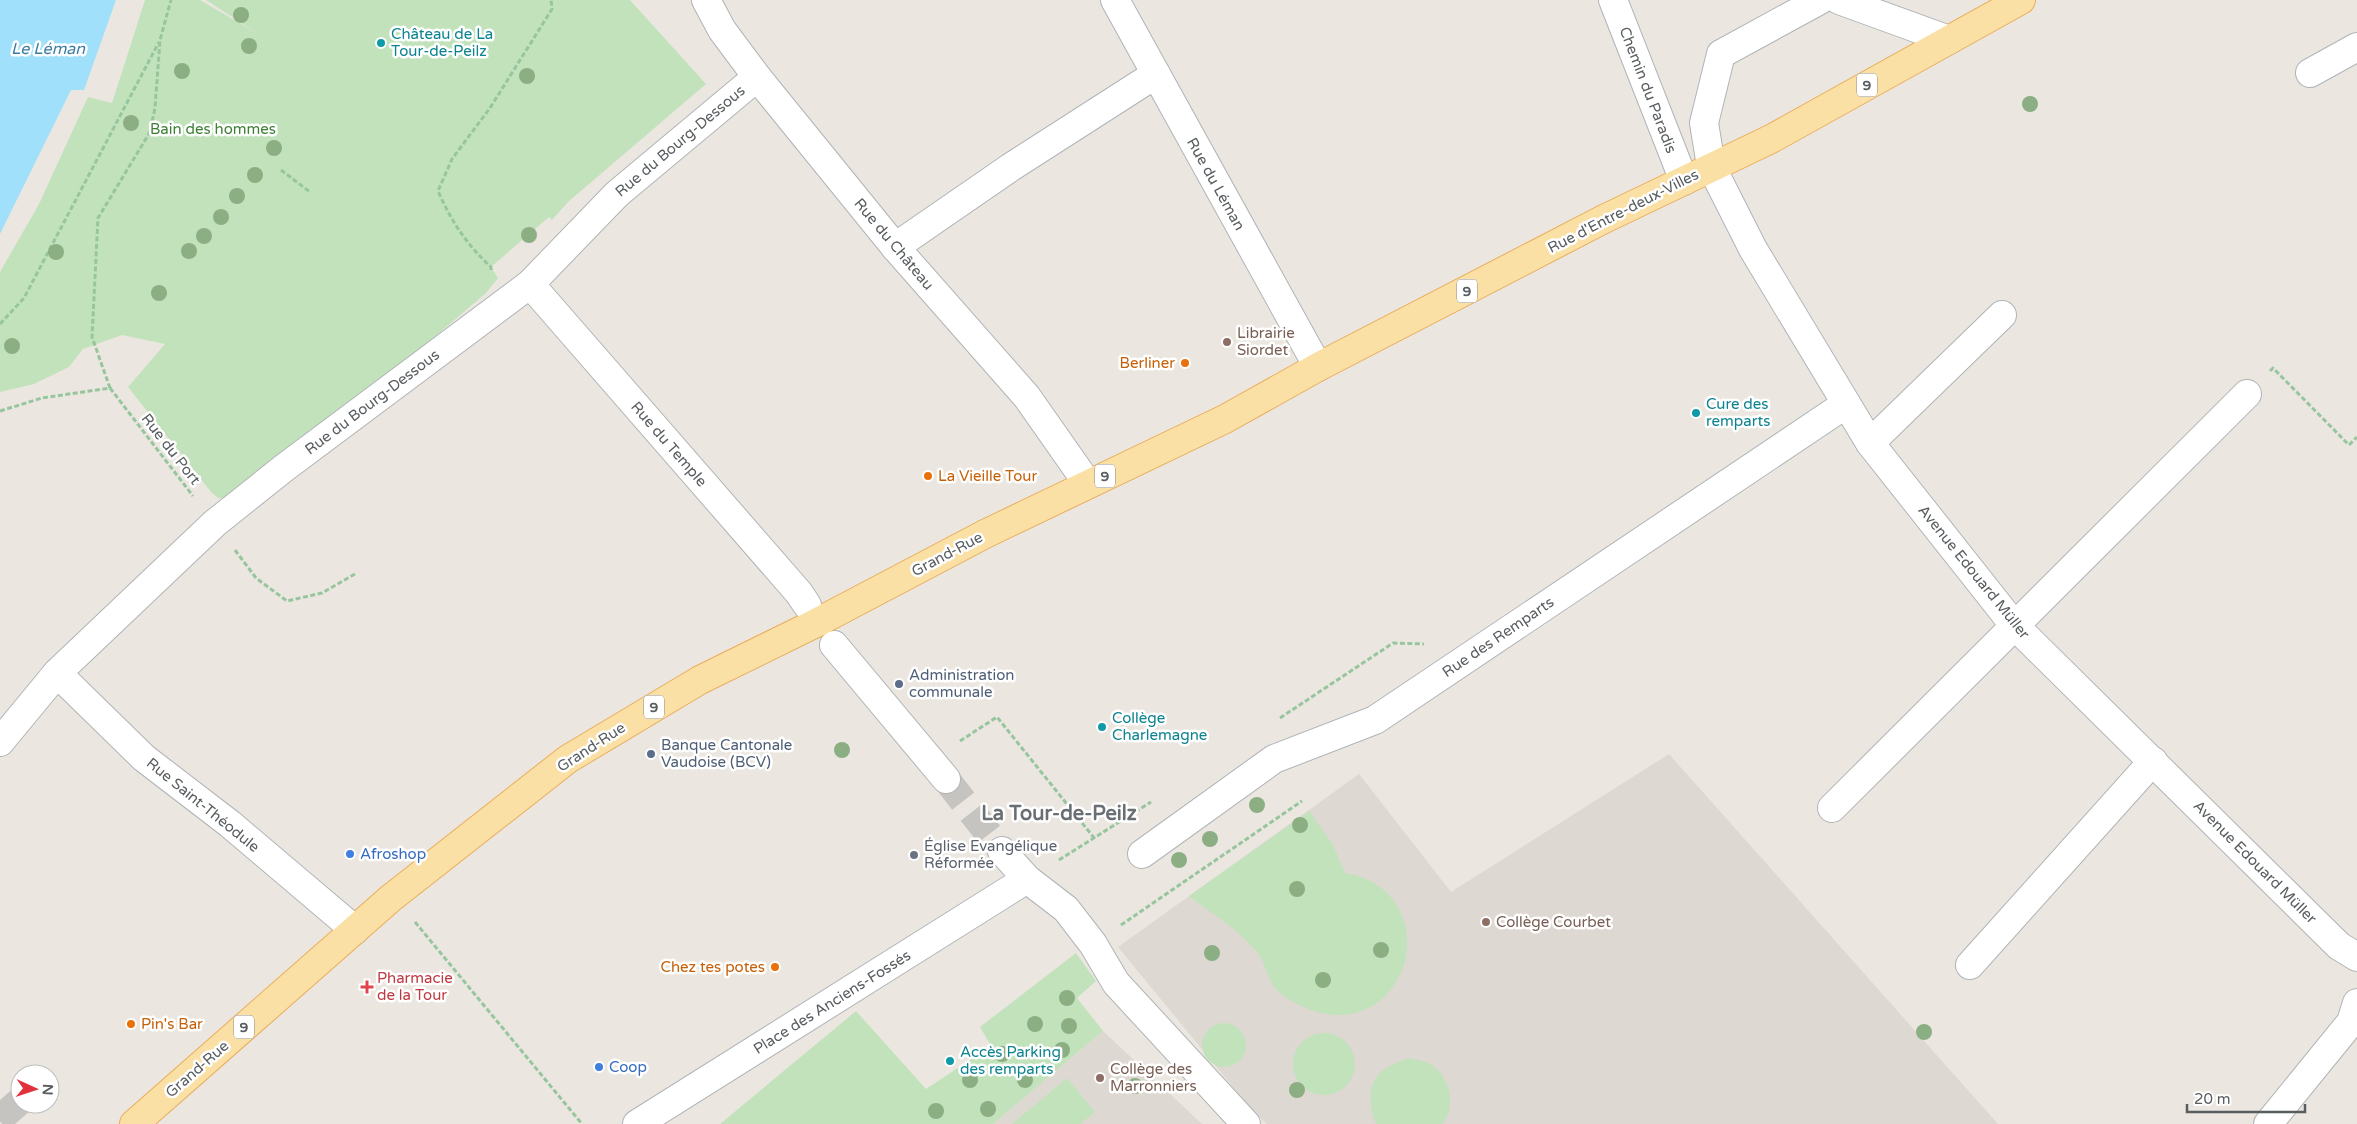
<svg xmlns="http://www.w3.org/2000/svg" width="2357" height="1124" font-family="'Varela Round',sans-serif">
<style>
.education{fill:#ddd8d1}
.green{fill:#c2e2bc}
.water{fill:#a0e0fb}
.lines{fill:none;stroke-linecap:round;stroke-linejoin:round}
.minor-tunnel{stroke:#c6c4c0;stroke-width:28;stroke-dasharray:28 14;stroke-linecap:butt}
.minor-casing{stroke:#b0b4b7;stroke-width:30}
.major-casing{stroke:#eaac5a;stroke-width:30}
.path{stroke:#97c59e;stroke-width:3;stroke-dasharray:5 2.5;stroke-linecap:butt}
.minor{stroke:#fff;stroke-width:28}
.major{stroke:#fbe0a5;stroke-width:28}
.tree{fill:#8cae83}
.culture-dot{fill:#0f9aa8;stroke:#fff;stroke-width:2}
.education-dot{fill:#8d6e63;stroke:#fff;stroke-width:2}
.food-dot{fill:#e8710a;stroke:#fff;stroke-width:2}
.service-dot{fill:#5c6f8a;stroke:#fff;stroke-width:2}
.shop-dot{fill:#3f7fe0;stroke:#fff;stroke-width:2}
.worship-dot{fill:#6b7280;stroke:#fff;stroke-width:2}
.health-dot{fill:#e0444e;stroke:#fff;stroke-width:2}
.labels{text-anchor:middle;stroke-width:5;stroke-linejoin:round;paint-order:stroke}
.shield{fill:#fff;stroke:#8a8e90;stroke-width:1}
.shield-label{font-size:14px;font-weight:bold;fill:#585d60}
.culture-label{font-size:15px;fill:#0d838f;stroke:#fff;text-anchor:start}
.street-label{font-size:15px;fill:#585d60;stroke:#fff}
.park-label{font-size:15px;fill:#3f8037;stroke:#fff}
.education-label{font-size:15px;fill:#785e54;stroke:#fff;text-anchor:start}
.food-label{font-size:15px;fill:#c56008;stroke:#fff;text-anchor:end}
.service-label{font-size:15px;fill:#4e5e75;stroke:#fff;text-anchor:start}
.worship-label{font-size:15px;fill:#5b616d;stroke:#fff;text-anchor:start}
.shop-label{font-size:15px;fill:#366cbe;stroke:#fff;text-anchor:start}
.health-label{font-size:15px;fill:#be3a42;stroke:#fff;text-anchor:start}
.water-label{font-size:16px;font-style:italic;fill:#3d7da2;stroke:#fff}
.district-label{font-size:20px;font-weight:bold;fill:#696f72;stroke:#fff}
</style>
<rect width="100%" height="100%" fill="#ebe7e0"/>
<g class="education">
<polygon points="1669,754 1998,1124 1267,1124 1251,1109 1118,947 1359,774 1451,892"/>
<polygon points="1103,1031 1202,1124 993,1124"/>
</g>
<g class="green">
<polygon points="145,0 200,0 255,32 206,0 630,0 706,84 568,202 552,220 549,217 491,267 498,278 486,293 385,379 227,498 218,498 211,492 128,387 165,344 122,335 83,349 69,367 34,384 0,392 0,272 39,204 88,97 112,103"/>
<path d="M1309,811L1332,843L1345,873C1366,876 1386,887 1397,906C1424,950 1395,1013 1341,1015C1321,1016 1297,1006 1281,994C1267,984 1268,967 1259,955C1242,931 1212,914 1189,896Z"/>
<polygon points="1076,953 1096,981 1077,998 1103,1031 993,1124 720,1124 856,1011 926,1089 991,1046 980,1027"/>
<circle cx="1224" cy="1045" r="22"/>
<circle cx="1324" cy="1064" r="31"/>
<path d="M1409,1058C1415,1060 1422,1060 1428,1063C1449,1072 1458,1107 1442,1124H1377L1375,1122C1364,1085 1372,1070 1409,1058Z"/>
<polygon points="1067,1078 1095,1112 1080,1124 1012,1124"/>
</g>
<polygon class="water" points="0,0 116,0 84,90 71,90 0,234"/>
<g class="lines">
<g class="minor-tunnel">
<polyline points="946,779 1002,851"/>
<polyline points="0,1100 21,1124"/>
</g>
<defs>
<g id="minor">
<polyline points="706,0 722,30 757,77 895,247 1027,397 1088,484"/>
<polyline points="1115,0 1318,367"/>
<polyline points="1613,0 1684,181"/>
<polyline points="1820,0 1721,54 1704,123 1711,166 1753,249 1870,443 2014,625 2339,946 2357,957"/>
<polyline points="1839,0 1949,40"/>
<polyline points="2310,73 2357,47"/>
<polyline points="895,247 1011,167 1156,74"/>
<polyline points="530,284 799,593 807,605"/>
<polyline points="1870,443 2002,315"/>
<polyline points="834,645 946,779"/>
<polyline points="57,673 144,758 230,824 355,930"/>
<polyline points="0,742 57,673 215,523 284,468 530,284 617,194 757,77"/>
<polyline points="1832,808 2247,394"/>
<polyline points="1002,851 1027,879 1066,909 1093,944 1116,983 1246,1124"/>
<polyline points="1142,854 1274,759 1375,720 1846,404"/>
<polyline points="1970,965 2153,761"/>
<polyline points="637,1124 1027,879"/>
<polyline points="2268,1124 2351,1022 2357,1003"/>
</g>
<polyline id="major" points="134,1124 391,898 568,759 700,680 816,623 985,534 1225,419 1318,367 1604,219 1771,139 2021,0"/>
</defs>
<use href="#minor" class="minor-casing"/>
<use href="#major" class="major-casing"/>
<g class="path">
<polyline points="281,170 310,192"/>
<path d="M491,270V267C467,245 451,221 438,191L452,159L490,108L552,9L551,0"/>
<polyline points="0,324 24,298 159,42"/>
<polyline points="2270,371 2273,368 2349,445 2357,437"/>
<polyline points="110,388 193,496"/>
<polyline points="0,411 42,398 110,388 92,337 98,218 150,132 155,108 160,40 171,0"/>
<polyline points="235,550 256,578 287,601 322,593 355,574"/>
<polyline points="1280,718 1393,643 1424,644"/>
<polyline points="960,741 997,717 1095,839"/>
<polyline points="1059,860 1151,802"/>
<polyline points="415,922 582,1124"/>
<polyline points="1121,925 1302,801"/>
</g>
<use href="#minor" class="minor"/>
<use href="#major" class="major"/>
</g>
<g class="tree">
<circle cx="241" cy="15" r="8"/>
<circle cx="249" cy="46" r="8"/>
<circle cx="182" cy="71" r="8"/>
<circle cx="527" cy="76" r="8"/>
<circle cx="2030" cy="104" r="8"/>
<circle cx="131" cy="123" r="8"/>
<circle cx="274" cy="148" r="8"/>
<circle cx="255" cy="175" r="8"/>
<circle cx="237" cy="196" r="8"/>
<circle cx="221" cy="217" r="8"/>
<circle cx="529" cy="235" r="8"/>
<circle cx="204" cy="236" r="8"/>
<circle cx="189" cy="251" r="8"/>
<circle cx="56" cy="252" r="8"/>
<circle cx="159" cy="293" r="8"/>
<circle cx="12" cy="346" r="8"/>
<circle cx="842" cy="750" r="8"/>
<circle cx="1257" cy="805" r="8"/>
<circle cx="1300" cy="825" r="8"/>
<circle cx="1210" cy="839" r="8"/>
<circle cx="1179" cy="860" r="8"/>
<circle cx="1297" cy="889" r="8"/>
<circle cx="1381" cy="950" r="8"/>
<circle cx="1212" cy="953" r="8"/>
<circle cx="1323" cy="980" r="8"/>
<circle cx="1067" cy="998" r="8"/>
<circle cx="1035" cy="1024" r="8"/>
<circle cx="1069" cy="1026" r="8"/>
<circle cx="1924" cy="1032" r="8"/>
<circle cx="1062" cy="1050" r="8"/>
<circle cx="1002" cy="1054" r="8"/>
<circle cx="970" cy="1080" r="8"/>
<circle cx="1025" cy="1080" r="8"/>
<circle cx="1135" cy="1086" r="8"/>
<circle cx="1297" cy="1090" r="8"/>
<circle cx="988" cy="1109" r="8"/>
<circle cx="936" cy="1111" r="8"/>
</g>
<g class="culture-dot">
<circle cx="381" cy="43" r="5"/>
<circle cx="1696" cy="413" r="5"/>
<circle cx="1102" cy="727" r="5"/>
<circle cx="950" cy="1061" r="5"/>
</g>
<g class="education-dot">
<circle cx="1227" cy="342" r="5"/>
<circle cx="1486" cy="922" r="5"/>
<circle cx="1100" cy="1078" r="5"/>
</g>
<g class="food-dot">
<circle cx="1185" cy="363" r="5"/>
<circle cx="928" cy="476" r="5"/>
<circle cx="775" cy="967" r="5"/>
<circle cx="131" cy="1024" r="5"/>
</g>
<g class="service-dot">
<circle cx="899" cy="684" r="5"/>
<circle cx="651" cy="754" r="5"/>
</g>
<g class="shop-dot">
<circle cx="350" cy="854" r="5"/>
<circle cx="599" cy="1067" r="5"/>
</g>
<circle class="worship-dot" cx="914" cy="855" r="5"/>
<path class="health-dot" d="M364.5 979.5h5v5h5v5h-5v5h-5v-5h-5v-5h5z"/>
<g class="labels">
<g class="shield">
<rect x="1857" y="73.5" width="20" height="23" rx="4"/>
<rect x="1457" y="279.5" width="20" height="23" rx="4"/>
<rect x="1095" y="464.5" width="20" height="23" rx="4"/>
<rect x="644" y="695.5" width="20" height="23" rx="4"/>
<rect x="234" y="1015.5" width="20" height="23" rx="4"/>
</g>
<g class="shield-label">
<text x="1867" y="90">9</text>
<text x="1467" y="296">9</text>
<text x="1105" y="481">9</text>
<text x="654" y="712">9</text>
<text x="244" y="1032">9</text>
</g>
<g class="culture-label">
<text x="391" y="39">Château de La<tspan x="391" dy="17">Tour-de-Peilz</tspan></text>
<text x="1706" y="409">Cure des<tspan x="1706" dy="17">remparts</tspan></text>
<text x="1112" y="723">Collège<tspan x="1112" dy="17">Charlemagne</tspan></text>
<text x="960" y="1057">Accès Parking<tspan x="960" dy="17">des remparts</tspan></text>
</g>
<g class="street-label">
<text transform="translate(1648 90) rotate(69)" y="5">Chemin du Paradis</text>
<text transform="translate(680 141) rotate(-40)" y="5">Rue du Bourg-Dessous</text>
<text transform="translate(1216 184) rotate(61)" y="5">Rue du Léman</text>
<text transform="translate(1623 211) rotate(-27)" y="5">Rue d'Entre-deux-Villes</text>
<text transform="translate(894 244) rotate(50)" y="5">Rue du Château</text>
<text transform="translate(372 402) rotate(-37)" y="5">Rue du Bourg-Dessous</text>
<text transform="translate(669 444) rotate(49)" y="5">Rue du Temple</text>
<text transform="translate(171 449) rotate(52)" y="5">Rue du Port</text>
<text transform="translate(947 554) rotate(-28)" y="5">Grand-Rue</text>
<text transform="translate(1974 572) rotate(51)" y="5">Avenue Edouard Müller</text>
<text transform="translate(1498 637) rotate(-34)" y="5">Rue des Remparts</text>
<text transform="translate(591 747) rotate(-33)" y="5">Grand-Rue</text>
<text transform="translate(203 805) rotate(39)" y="5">Rue Saint-Théodule</text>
<text transform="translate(2255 862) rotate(45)" y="5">Avenue Edouard Müller</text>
<text transform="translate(832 1002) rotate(-32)" y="5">Place des Anciens-Fossés</text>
<text transform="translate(197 1069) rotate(-41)" y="5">Grand-Rue</text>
</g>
<g class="park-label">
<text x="213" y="134">Bain des hommes</text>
</g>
<g class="education-label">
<text x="1237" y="338">Librairie<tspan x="1237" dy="17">Siordet</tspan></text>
<text x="1496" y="927">Collège Courbet</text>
<text x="1110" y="1074">Collège des<tspan x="1110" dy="17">Marronniers</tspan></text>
</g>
<g class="food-label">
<text x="1175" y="368">Berliner</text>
<text x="938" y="481" text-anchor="start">La Vieille Tour</text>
<text x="765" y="972">Chez tes potes</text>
<text x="141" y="1029" text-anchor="start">Pin's Bar</text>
</g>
<g class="service-label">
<text x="909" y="680">Administration<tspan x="909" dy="17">communale</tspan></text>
<text x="661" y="750">Banque Cantonale<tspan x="661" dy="17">Vaudoise (BCV)</tspan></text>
</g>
<g class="worship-label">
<text x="924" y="851">Église Evangélique<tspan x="924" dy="17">Réformée</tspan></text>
</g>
<g class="shop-label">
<text x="360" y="859">Afroshop</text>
<text x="609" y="1072">Coop</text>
</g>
<g class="health-label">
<text x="377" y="983">Pharmacie<tspan x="377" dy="17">de la Tour</tspan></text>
</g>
<g class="water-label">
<text x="48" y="54">Le Léman</text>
</g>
<g class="district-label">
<text x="1059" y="820">La Tour-de-Peilz</text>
</g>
</g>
<g transform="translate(35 1089) rotate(93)"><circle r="24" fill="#ffffff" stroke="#bcbebf"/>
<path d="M0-4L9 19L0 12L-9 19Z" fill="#e0313c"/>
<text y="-8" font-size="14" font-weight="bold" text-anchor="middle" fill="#585d60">N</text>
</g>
<path d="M2187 1104v8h118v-8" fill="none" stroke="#585d60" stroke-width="2.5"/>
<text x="2194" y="1104" font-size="15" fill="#585d60" stroke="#ffffff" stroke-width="4" paint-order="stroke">20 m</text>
</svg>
